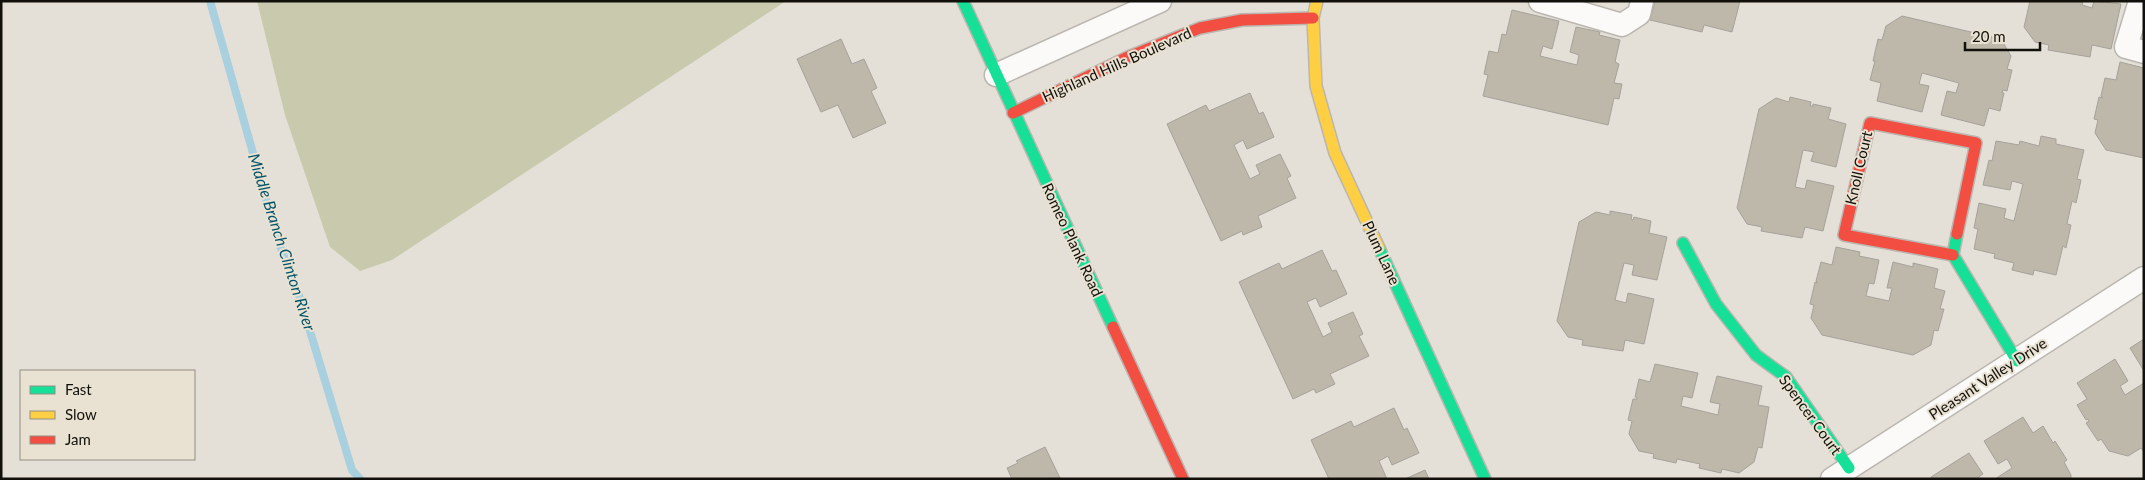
<svg xmlns="http://www.w3.org/2000/svg" width="2145" height="480" font-family="Lato,sans-serif">
<style>
.green{fill:#c9caad}
.lines{fill:none;stroke-linecap:round;stroke-linejoin:round}
.stream{stroke:#a8d0de;stroke-width:8}
.building{fill:#beb8ab;stroke:#a5a29c}
.street-casing{stroke:#bbb7b0;stroke-width:25}
.fast-casing{stroke:#bbb7b0;stroke-width:14}
.slow-casing{stroke:#bbb7b0;stroke-width:14}
.jam-casing{stroke:#bbb7b0;stroke-width:14}
.street{stroke:#fbfaf9;stroke-width:22}
.fast{stroke:#16e098;stroke-width:11}
.slow{stroke:#ffcf43;stroke-width:11}
.jam{stroke:#f24e42;stroke-width:11}
.labels{text-anchor:middle;stroke-width:4;stroke-linejoin:round;paint-order:stroke}
.street-label{font-size:15px;fill:#12100b;stroke:#e9e2d2}
.water-label{font-size:16px;font-style:italic;fill:#00536b;stroke:#e9e2d2}
</style>
<rect width="100%" height="100%" fill="#e4e0d7"/>
<polygon class="green" points="257,1 786,1 392,260 360,271 330,247 285,115"/>
<g class="lines">
<polyline class="stream" points="210,1 277,238 300,298 352,470 360,479"/>
</g>
<g class="building">
<polygon points="1655,1 1740,1 1732,32 1704,25 1702,32 1650,20"/>
<polygon points="2030,1 2083,1 2082,5 2092,8 2094,1 2121,4 2111,49 2092,45 2090,57 2048,50 2049,45 2035,42 2024,27"/>
<polygon points="1512,10 1559,21 1552,49 1543,46 1540,56 1577,65 1579,55 1570,52 1576,27 1600,32 1599,35 1620,40 1615,62 1619,64 1614,83 1622,84 1619,99 1614,98 1608,125 1483,96 1488,75 1484,74 1489,51 1498,53 1502,34 1506,35"/>
<polygon points="1902,16 2001,39 2011,56 2007,69 2012,70 2007,91 2003,90 2002,93 2004,93 2000,111 1989,108 1984,126 1941,115 1947,91 1956,93 1959,83 1922,73 1919,84 1929,86 1922,112 1877,101 1881,83 1870,80 1875,61 1873,61 1878,39 1882,40 1886,26"/>
<polygon points="841,39 852,64 864,59 877,88 871,91 886,123 853,138 838,105 821,112 797,59"/>
<polygon points="2120,62 2144,68 2144,158 2106,150 2095,133 2098,120 2094,119 2099,97 2103,98 2101,96 2105,78 2116,80"/>
<polygon points="1250,93 1259,114 1263,112 1274,137 1247,149 1243,140 1234,145 1250,179 1260,174 1256,165 1280,154 1291,176 1287,178 1296,198 1258,216 1262,227 1243,235 1242,231 1221,241 1167,124 1206,105 1209,111"/>
<polygon points="1790,97 1811,102 1810,106 1813,106 1813,104 1831,108 1828,119 1846,124 1836,167 1811,161 1814,152 1803,150 1795,187 1805,189 1807,180 1834,186 1823,231 1805,227 1802,238 1761,231 1762,227 1747,224 1737,208 1759,109 1776,98 1789,102"/>
<polygon points="2041,136 2056,139 2056,144 2084,150 2077,179 2081,180 2076,203 2072,201 2067,224 2071,225 2066,248 2063,246 2056,275 2034,270 2033,275 2012,270 2014,263 1994,258 1995,254 1974,249 1978,229 1974,228 1979,203 2006,209 2004,218 2014,221 2023,184 2012,181 2010,190 1983,185 1989,160 1992,161 1996,141 2019,145 2020,141 2039,146"/>
<polygon points="1610,211 1632,215 1631,219 1633,220 1634,217 1651,221 1649,233 1667,237 1657,280 1632,275 1634,265 1624,263 1615,300 1626,303 1628,293 1654,299 1644,344 1625,340 1623,351 1582,345 1583,340 1568,337 1557,321 1579,222 1596,212 1610,215"/>
<polygon points="1836,247 1860,252 1859,256 1879,260 1874,284 1869,283 1866,296 1889,301 1892,288 1887,288 1893,262 1913,267 1913,263 1938,269 1934,288 1945,291 1940,309 1944,309 1938,331 1934,330 1931,345 1913,355 1822,335 1811,318 1814,305 1810,304 1815,282 1818,283 1816,281 1821,262 1832,265"/>
<polygon points="1322,250 1332,271 1336,270 1347,294 1320,307 1316,298 1307,302 1323,337 1332,332 1328,323 1353,312 1363,334 1359,336 1369,356 1330,374 1335,384 1316,393 1314,389 1293,399 1239,282 1279,263 1282,269"/>
<polygon points="2144,339 2144,371 2130,348"/>
<polygon points="2115,359 2128,381 2120,386 2125,395 2144,383 2144,452 2141,448 2128,456 2109,451 2101,439 2098,441 2086,423 2089,421 2088,419 2086,420 2077,405 2087,399 2077,383"/>
<polygon points="1655,364 1698,373 1692,398 1683,396 1681,406 1718,415 1720,404 1710,402 1717,376 1762,386 1758,405 1769,407 1762,448 1758,447 1754,462 1739,473 1722,469 1721,473 1699,468 1700,464 1677,459 1676,463 1653,458 1654,454 1639,451 1629,434 1632,421 1628,420 1633,399 1637,399 1637,397 1635,397 1639,379 1650,382"/>
<polygon points="1394,408 1404,430 1407,428 1419,453 1392,465 1388,456 1379,461 1387,479 1329,479 1311,440 1351,421 1354,427"/>
<polygon points="2023,417 2033,433 2043,426 2053,443 2055,441 2067,460 2064,462 2071,475 2071,479 1995,479 2012,468 2007,459 1998,464 1984,441"/>
<polygon points="1045,447 1060,478 1012,479 1007,468 1018,463 1016,461"/>
<polygon points="1969,453 1983,474 1976,479 1932,479 1931,477"/>
<polygon points="1425,470 1429,479 1405,479"/>
</g>
<g class="lines">
<defs>
<g id="street">
<polyline points="1540,1 1622,25 1639,14 1642,1"/>
<polyline points="2140,1 2126,47 2144,52"/>
<polyline points="996,75 1160,1"/>
<polyline points="1832,479 2144,278"/>
</g>
<g id="fast">
<polyline points="963,1 1113,327"/>
<polyline points="1957,234 1953,255 2017,361"/>
<polyline points="1683,243 1716,304 1756,355 1786,377 1849,468"/>
<polyline points="1379,248 1485,479"/>
</g>
<polyline id="slow" points="1317,1 1313,18 1316,86 1335,153 1379,248"/>
<g id="jam">
<polyline points="1013,113 1128,57 1200,28 1242,20 1313,18"/>
<polyline points="1953,255 1844,235 1870,123 1976,143 1957,234"/>
<polyline points="1113,327 1183,479"/>
</g>
</defs>
<use href="#street" class="street-casing"/>
<use href="#fast" class="fast-casing"/>
<use href="#slow" class="slow-casing"/>
<use href="#jam" class="jam-casing"/>
<use href="#street" class="street"/>
<use href="#fast" class="fast"/>
<use href="#slow" class="slow"/>
<use href="#jam" class="jam"/>
</g>
<g class="labels">
<g class="street-label">
<text transform="translate(1117 65) rotate(-24)" y="5">Highland Hills Boulevard</text>
<text transform="translate(1859 168) rotate(-77)" y="5">Knoll Court</text>
<text transform="translate(1072 240) rotate(65)" y="5">Romeo Plank Road</text>
<text transform="translate(1381 253) rotate(65)" y="5">Plum Lane</text>
<text transform="translate(1988 379) rotate(-33)" y="5">Pleasant Valley Drive</text>
<text transform="translate(1810 415) rotate(54)" y="5">Spencer Court</text>
</g>
<g class="water-label">
<text transform="translate(282 242) rotate(72)" y="6">Middle Branch Clinton River</text>
</g>
</g>
<rect width="2145" height="480" fill="none" stroke="#12100b" stroke-width="5"/>
<rect x="20" y="370" width="175" height="90" fill="#e9e2d2" stroke="#938e82"/>
<rect x="30" y="386" width="25" height="8" fill="#16e098" stroke="#938e82"/>
<text x="65" y="395" font-size="15" fill="#12100b">Fast</text>
<rect x="30" y="411" width="25" height="8" fill="#ffcf43" stroke="#938e82"/>
<text x="65" y="420" font-size="15" fill="#12100b">Slow</text>
<rect x="30" y="436" width="25" height="8" fill="#f24e42" stroke="#938e82"/>
<text x="65" y="445" font-size="15" fill="#12100b">Jam</text>
<path d="M1965 42v8h75v-8" fill="none" stroke="#12100b" stroke-width="2.5"/>
<text x="1972" y="42" font-size="15" fill="#12100b" stroke="#e9e2d2" stroke-width="4" paint-order="stroke">20 m</text>
</svg>
